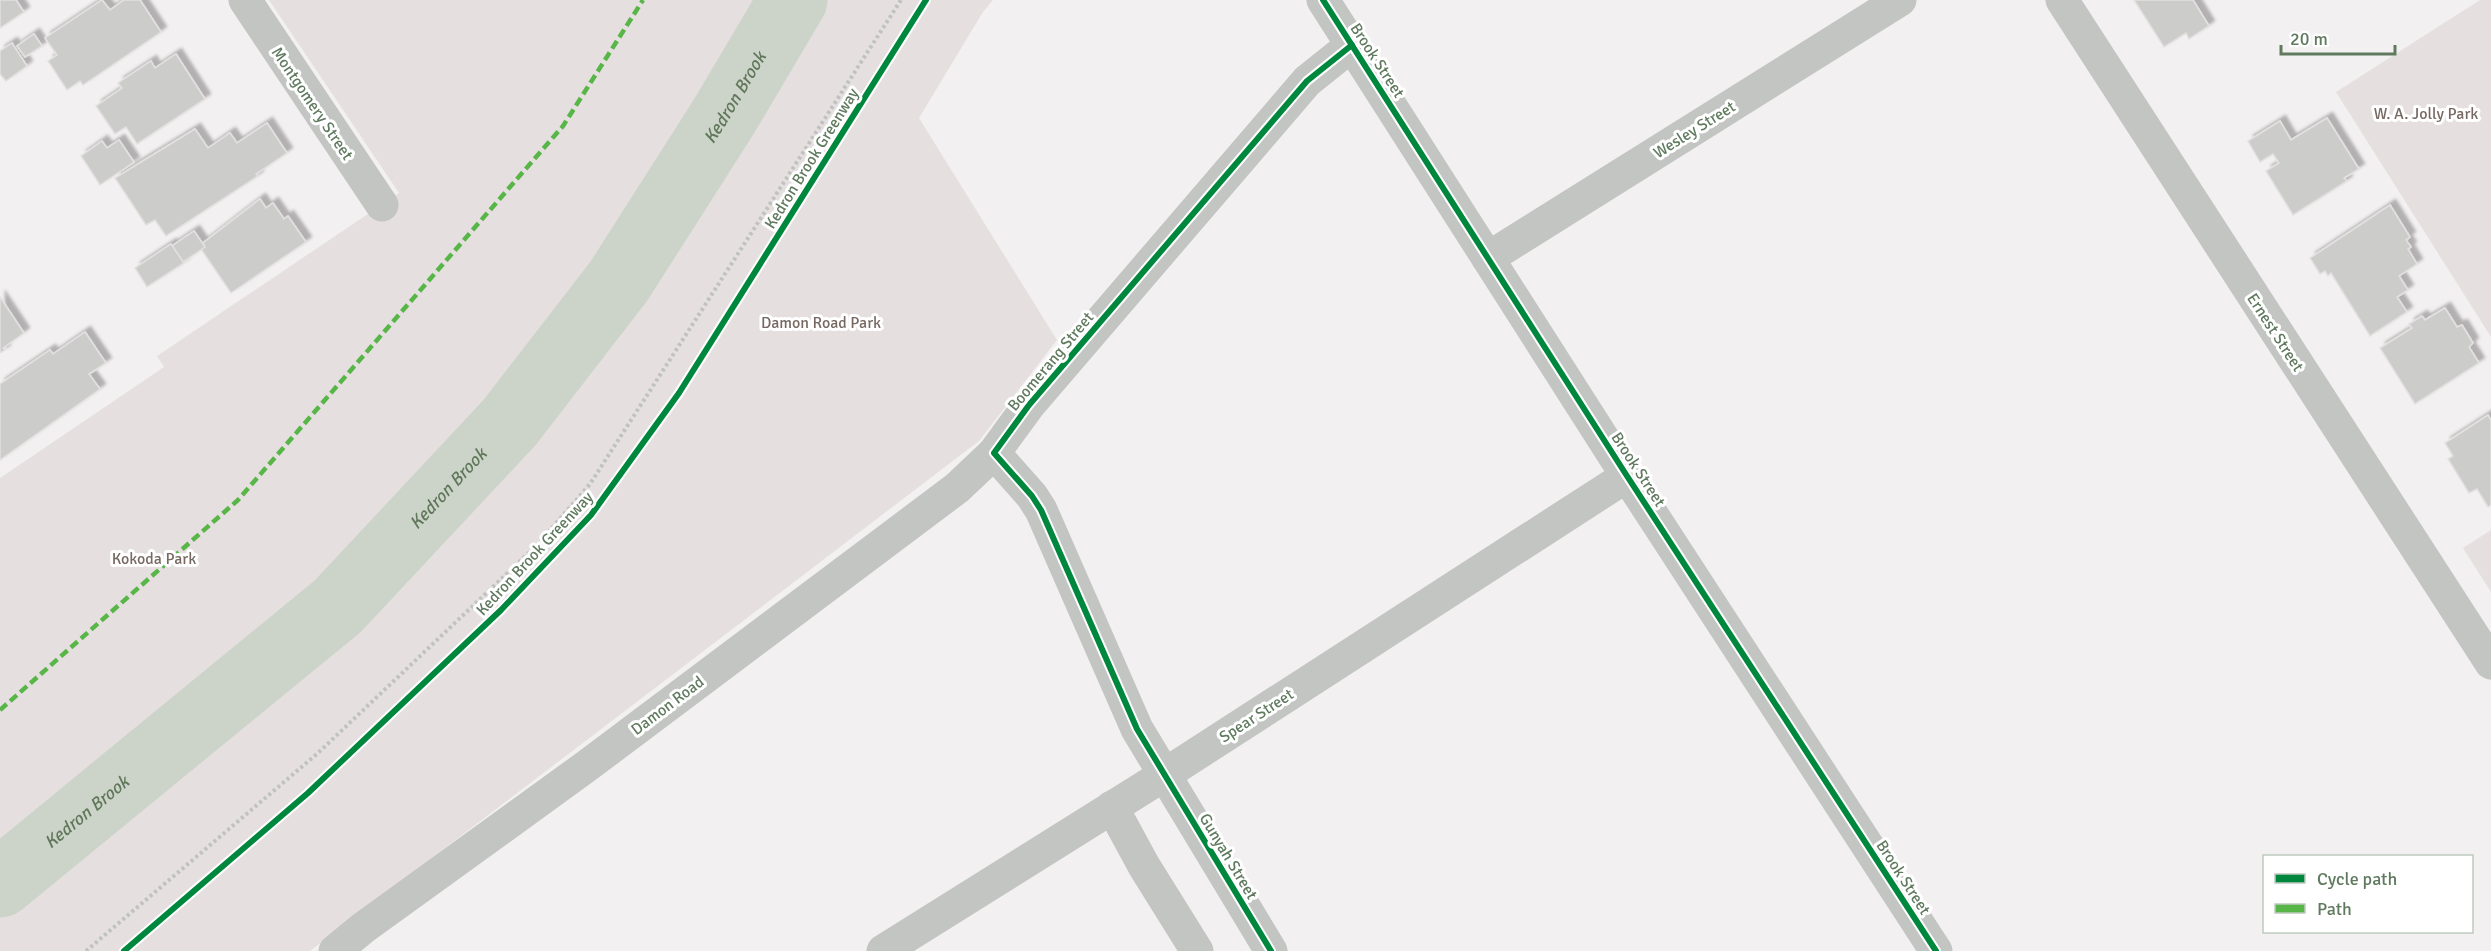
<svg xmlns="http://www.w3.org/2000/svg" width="2491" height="951" font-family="Signika,sans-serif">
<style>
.green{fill:#e5e0df}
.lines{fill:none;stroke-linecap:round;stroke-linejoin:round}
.river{stroke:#ccd4ca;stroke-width:69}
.building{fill:#cccdca;stroke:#e2e0e0;stroke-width:1.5;filter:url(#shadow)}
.path{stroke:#c0c2c0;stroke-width:4;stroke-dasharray:3 3;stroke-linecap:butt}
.street{stroke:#c3c5c3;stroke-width:33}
.quiet{stroke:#58b648;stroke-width:4.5;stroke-dasharray:9 4.5;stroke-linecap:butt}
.cycleway-casing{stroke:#fff;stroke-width:10}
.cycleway{stroke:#00873e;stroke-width:6}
.labels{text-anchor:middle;stroke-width:6;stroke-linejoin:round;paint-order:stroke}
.street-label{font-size:16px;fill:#607a5f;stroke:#fff}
.park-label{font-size:16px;fill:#776962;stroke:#fff}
.water-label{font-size:18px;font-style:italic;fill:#60775a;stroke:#fff}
</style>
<defs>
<filter id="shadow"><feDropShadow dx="5.5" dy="-5.5" stdDeviation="1.5" flood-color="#0004"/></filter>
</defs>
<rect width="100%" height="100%" fill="#f3f0f1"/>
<g class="green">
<polygon points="269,0 993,0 983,12 919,118 1057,340 979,441 310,951 0,951 0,478 164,367 157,356 399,193"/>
<polygon points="2480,0 2491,0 2491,337 2336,92"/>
<polygon points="2491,530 2491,592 2463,548"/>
</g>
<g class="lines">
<path class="river" id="s1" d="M0,883L338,606L510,422L619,281L723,118L793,0"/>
</g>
<g class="building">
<polygon points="0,0 16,0 24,12 0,28"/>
<polygon points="102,0 110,10 124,0 140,0 161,32 83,85 80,81 67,90 48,61 57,55 45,38"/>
<polygon points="2134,0 2193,0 2209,26 2189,39 2186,33 2164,47"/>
<polygon points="34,34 42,46 25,57 17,46"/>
<polygon points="12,43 27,66 6,81 0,74 0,51"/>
<polygon points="176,54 205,99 137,144 126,127 115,134 96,106 122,88 118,83 151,61 155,68"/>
<polygon points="2327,118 2359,169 2344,178 2347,181 2293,215 2266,171 2279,163 2273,154 2260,162 2248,141 2280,121 2291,140"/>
<polygon points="267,123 287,153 256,174 258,176 166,236 155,220 146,225 115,178 195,129 208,148 230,133 237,143"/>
<polygon points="119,140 134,162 100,185 81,156 102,141 107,148"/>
<polygon points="260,199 266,208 273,203 284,219 288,216 306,242 231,293 201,249 205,247 203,243"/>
<polygon points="2390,205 2410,237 2406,240 2411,247 2408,249 2417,264 2399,276 2408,290 2397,297 2407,312 2370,336 2331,273 2328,276 2325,271 2320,274 2310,258"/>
<polygon points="194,231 205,247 183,262 172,246"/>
<polygon points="171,244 184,263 147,287 135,268"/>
<polygon points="0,297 24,333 3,348 5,350 0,353"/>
<polygon points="2445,308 2457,327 2462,325 2473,343 2469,347 2479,363 2415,404 2380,348 2412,328 2409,324 2422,316 2425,320"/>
<polygon points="85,332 106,363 89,374 100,389 0,460 0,384 50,350 53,354"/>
<polygon points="2488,415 2491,420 2491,505 2488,507 2477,489 2469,493 2448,459 2453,456 2445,443"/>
</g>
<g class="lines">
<polyline class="path" points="86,951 318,753 538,544 590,484 901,0"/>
<g class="street">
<polyline points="245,0 382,205"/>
<polyline points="1323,0 1627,476 1936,951"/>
<polyline points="2062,0 2491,663"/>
<polyline points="1488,258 1900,0"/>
<polyline points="1112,807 1144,866 1197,951"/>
<polyline points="335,951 363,928 584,768 957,488 994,453"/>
<polyline points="883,951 1164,775 1627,476"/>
<polyline points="1271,951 1137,729 1041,510 1032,496 994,453 1029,405 1307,81 1352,45"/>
</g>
<polyline class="quiet" points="0,710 238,500 563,126 643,0"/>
<defs>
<g id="cycleway">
<polyline points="1323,0 1627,476 1936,951"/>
<polyline points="124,951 308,793 501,610 591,515 679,393 926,0"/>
<polyline points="1271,951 1137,729 1041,510 1032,496 994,453 1029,405 1307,81 1352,45"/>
</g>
</defs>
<use href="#cycleway" class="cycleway-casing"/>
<use href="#cycleway" class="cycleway"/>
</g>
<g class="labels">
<g class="street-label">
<text transform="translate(1378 60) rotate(57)" y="6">Brook Street</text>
<text transform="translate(313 103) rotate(56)" y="6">Montgomery Street</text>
<text transform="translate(1694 129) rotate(-32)" y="6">Wesley Street</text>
<text transform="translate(811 158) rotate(-58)" y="6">Kedron Brook Greenway</text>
<text transform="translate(2276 332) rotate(57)" y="6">Ernest Street</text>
<text transform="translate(1050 361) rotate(-50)" y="6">Boomerang Street</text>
<text transform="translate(1639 469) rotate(57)" y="6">Brook Street</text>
<text transform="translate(534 553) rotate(-47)" y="6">Kedron Brook Greenway</text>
<text transform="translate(667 705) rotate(-37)" y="6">Damon Road</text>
<text transform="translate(1256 715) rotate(-33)" y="6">Spear Street</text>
<text transform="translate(1229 856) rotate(59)" y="6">Gunyah Street</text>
<text transform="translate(1904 877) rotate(57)" y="6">Brook Street</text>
</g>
<g class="park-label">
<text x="2426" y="119">W. A. Jolly Park</text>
<text x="821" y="328">Damon Road Park</text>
<text x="154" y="564">Kokoda Park</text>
</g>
<g class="water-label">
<text dy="6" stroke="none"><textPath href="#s1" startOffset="1084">Kedron Brook</textPath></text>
<text dy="6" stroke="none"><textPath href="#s1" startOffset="598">Kedron Brook</textPath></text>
<text dy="6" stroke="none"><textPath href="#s1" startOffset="112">Kedron Brook</textPath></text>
</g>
</g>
<rect x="2263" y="855" width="210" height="78" fill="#ffffff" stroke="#bfcabf" stroke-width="1.5"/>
<rect x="2275" y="874" width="30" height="9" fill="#00873e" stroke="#bfcabf" stroke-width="1.5"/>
<text x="2317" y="885" font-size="18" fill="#607a5f">Cycle path</text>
<rect x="2275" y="904" width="30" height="9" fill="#58b648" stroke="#bfcabf" stroke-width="1.5"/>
<text x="2317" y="915" font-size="18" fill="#607a5f">Path</text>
<path d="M2281 45v9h114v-9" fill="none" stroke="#607a5f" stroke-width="3"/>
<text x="2290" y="45" font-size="18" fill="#607a5f" stroke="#ffffff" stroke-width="4.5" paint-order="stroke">20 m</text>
</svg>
